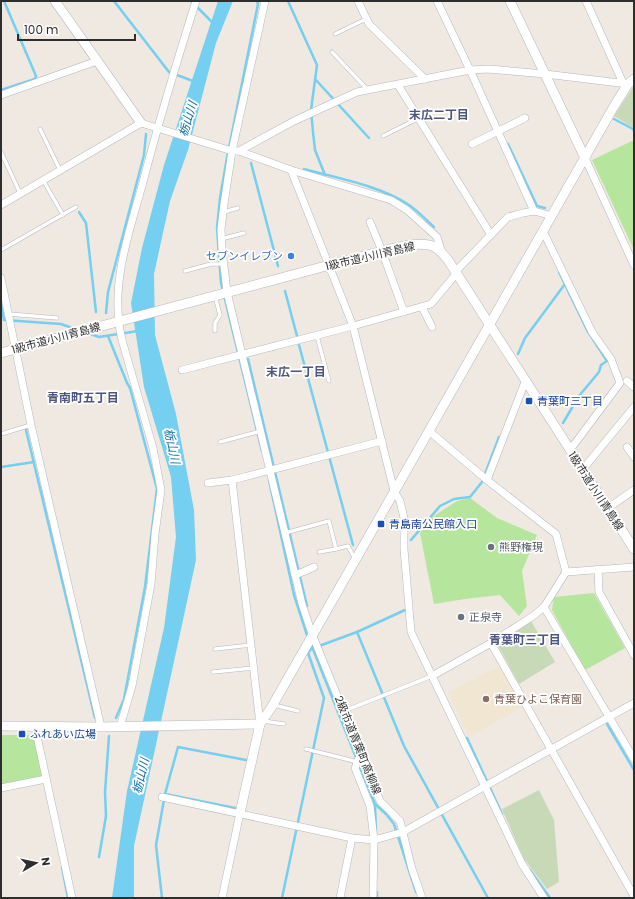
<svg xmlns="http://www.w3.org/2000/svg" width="635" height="899" font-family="Poppins,'Noto Sans JP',sans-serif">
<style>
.education{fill:#f0e6d1}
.green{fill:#b6e59e}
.cemetery{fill:#c8d9b8}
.water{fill:#75cff0}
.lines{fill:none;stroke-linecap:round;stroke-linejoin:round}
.stream{stroke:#75cff0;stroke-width:2.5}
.service-casing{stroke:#b4b7c1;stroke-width:4.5}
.minor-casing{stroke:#b4b7c1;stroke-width:8}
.tertiary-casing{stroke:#b4b7c1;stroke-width:10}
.service{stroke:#fff;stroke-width:3.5}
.minor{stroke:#fff;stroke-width:7}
.tertiary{stroke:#fff;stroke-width:9}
.shop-dot{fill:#3f7fe0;stroke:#fff;stroke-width:1.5}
.transit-dot{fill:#1a4fb4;stroke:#fff;stroke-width:1.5}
.worship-dot{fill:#6b7280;stroke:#fff;stroke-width:1.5}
.education-dot{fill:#8d6e63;stroke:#fff;stroke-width:1.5}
.labels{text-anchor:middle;stroke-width:3.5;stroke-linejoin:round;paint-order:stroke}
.shop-label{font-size:11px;fill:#366cbe;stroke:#fff;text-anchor:end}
.street-label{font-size:11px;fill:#2e2e2e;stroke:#fff}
.transit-label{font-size:11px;fill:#164399;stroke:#fff;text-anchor:start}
.worship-label{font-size:11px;fill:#5b616d;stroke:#fff;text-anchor:start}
.education-label{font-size:11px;fill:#785e54;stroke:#fff;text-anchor:start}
.neighbourhood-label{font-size:12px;font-weight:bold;fill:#4d5680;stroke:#fff}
.water-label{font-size:12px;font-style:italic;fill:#0d6fa3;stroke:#fff}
</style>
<rect width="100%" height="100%" fill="#efe9e1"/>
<polygon class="education" points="501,665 524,706 469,737 448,692"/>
<g class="green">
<polygon points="634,140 634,250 592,160"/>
<polygon points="470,498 497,518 537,535 522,571 527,606 519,616 500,595 465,599 434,604 420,533 434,516 457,501"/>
<polygon points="594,593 625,648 585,670 552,610 554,597"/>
<polygon points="1,735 33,735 43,778 1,787"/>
</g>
<g class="cemetery">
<polygon points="633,87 634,87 634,128 614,116"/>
<polygon points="531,621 555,662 519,684 496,642"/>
<polygon points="539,790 554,820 559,882 547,889 524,859 502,809"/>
</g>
<polygon class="water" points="218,1 233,1 216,43 188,150 170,201 154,274 155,335 176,414 194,510 196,560 134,846 134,898 112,898 127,791 164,628 176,537 171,477 144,387 131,303 142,248 164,165"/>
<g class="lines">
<g class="stream">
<polyline points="114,1 169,72 193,81"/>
<polyline points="191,1 213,23"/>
<polyline points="288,1 317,65 311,110 313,132 315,150 325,175"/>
<polyline points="316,80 369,138"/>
<polyline points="1,90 35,79 36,76 4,1"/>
<polyline points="614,119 633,129 634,131"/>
<polyline points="508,144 537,206 545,208"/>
<polyline points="229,148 258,4 257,1"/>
<polyline points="228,152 220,198 217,228 221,283 262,451"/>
<polyline points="251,163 278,266"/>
<path d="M304,169C337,178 381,186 409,205C418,211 426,220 434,227"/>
<polyline points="79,212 86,223 96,312"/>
<polyline points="559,272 587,330 607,361 601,365 599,372 579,396 563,423"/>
<polyline points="285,291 297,336"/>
<polyline points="1,305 4,320 61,324 78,330"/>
<polyline points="106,313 108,292 144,155 146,134"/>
<polyline points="88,333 99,337 138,331"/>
<polyline points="108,336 127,383 130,388 157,489 145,587 124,699 116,718"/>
<polyline points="299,345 353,545"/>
<polyline points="518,354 525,338 565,284"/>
<polyline points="248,359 307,606"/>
<polyline points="26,430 95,718"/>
<polyline points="1,467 34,462"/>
<polyline points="269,480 294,595 308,638"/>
<polyline points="411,540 440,506 454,499 470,497 482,482 499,437"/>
<polyline points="357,632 404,746 488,898"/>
<polyline points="311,644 357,760"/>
<polyline points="319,646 357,632 405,610"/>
<polyline points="607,724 634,770"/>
<polyline points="467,738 502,814"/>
<polyline points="359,765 375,804 376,833"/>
<polyline points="165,794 178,747 246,760"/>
<polyline points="375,804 386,814 394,824 416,892"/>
<polyline points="99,857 106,816 105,792 109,736"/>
<polyline points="62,867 68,898"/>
<polyline points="530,870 550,898"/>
<polyline points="377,892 377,898"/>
<polyline points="162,898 156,845 165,794 235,808"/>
<polyline points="282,898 324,698 308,653 312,648"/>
</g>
<defs>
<g id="service">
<polyline points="335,34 366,19"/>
<polyline points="332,52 367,89"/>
<polyline points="40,129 60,170"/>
<polyline points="383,136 419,118"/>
<polyline points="1,152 20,193"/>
<polyline points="43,180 63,215"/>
<polyline points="224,212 238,208"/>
<polyline points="221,239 244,233"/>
<polyline points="1,250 76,207"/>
<polyline points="185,271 211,264 223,264"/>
<polyline points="9,314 57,318"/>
<polyline points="215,331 215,323 220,315 215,296"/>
<polyline points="317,336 329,381"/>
<polyline points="1,434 31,425"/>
<polyline points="220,442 261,431"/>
<polyline points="285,533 329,521 336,549 348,546 355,559"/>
<polyline points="319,552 336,549"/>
<polyline points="215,649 251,645"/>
<polyline points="213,672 253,668"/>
<polyline points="274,705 298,711"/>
<polyline points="344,711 432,676"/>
<polyline points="263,721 284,724"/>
<polyline points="306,749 354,761 355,764"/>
</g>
<g id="minor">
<polyline points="265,1 232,151 224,204 221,229 222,249 227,292 302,604 312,634 380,801 400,821 412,869 422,898"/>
<polyline points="358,1 369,24 425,79"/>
<polyline points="437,1 470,70 534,211"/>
<polyline points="586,1 623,83"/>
<polyline points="398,85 491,235"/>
<polyline points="1,95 97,61"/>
<polyline points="472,144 525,118"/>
<polyline points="239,151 294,121 357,92 470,70 489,69 545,74 628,84"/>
<polyline points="585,158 634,265"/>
<polyline points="291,170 353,326 394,491 400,501 404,518 404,549 411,632 522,864 544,898"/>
<polyline points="1,205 141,123 232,151 239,151 291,170 391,200 407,210 437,237 442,253"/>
<polyline points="370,222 382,251 404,312"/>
<polyline points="543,231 592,332 611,359 620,383 570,450"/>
<polyline points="455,272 508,217 523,213 534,211 552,216"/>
<polyline points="1,278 31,425 101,727"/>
<polyline points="422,307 432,327"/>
<polyline points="182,370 353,326 431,304 456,274"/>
<polyline points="627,381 634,387"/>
<polyline points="429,431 487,480 556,534 566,572 544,607 533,616 491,643 432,676"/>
<polyline points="627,447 634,457"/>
<polyline points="583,469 634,407"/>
<polyline points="232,480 260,724"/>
<polyline points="487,480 525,382"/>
<polyline points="208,483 232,480 382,441"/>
<polyline points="608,508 634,490"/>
<polyline points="598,569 599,592 634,655"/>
<polyline points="566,572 634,567"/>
<polyline points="295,575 305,571 314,567"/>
<polyline points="544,607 634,759"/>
<polyline points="491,643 634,896"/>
<polyline points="35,727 72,898"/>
<path d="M120,727L132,686L151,584L155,534L161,490L153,448L122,340C121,334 119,328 119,322C113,275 131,227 143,182C159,121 177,61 196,1"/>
<polyline points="361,753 355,768 370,806 374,840 373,898"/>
<polyline points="1,788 46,779"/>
<polyline points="162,797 352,838 374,840 403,832 634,703"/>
<polyline points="222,898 240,813"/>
<polyline points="340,898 352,838"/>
</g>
<g id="tertiary">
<polyline points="55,1 141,123"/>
<polyline points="510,1 585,158"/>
<path d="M1,353L382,251C396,248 414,242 429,245C437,246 443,254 448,260L634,549"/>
<polyline points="1,726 101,727 260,724"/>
<polyline points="240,813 260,724 271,708 613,108 628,84 634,79"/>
</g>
</defs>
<use href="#service" class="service-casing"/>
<use href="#minor" class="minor-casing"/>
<use href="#tertiary" class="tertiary-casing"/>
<use href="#service" class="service"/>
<use href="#minor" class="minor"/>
<use href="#tertiary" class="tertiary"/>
</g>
<circle class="shop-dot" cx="291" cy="256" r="4"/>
<g class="transit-dot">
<rect x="525" y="397" width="8" height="8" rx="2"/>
<rect x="377" y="520" width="8" height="8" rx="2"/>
<rect x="18" y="730" width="8" height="8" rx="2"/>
</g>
<g class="worship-dot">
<circle cx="491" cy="547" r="4"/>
<circle cx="461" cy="617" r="4"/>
</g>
<circle class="education-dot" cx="486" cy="699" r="4"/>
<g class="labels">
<g class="shop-label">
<text x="283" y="260">セブンイレブン</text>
</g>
<g class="street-label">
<text transform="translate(370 256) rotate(-13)" y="4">1級市道小川青島線</text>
<text transform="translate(56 338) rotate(-15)" y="4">1級市道小川青島線</text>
<text transform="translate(596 491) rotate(57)" y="4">1級市道小川青島線</text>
<text transform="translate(358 745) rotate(68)" y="4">2級市道青葉町高柳線</text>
</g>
<g class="transit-label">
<text x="537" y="405">青葉町三丁目</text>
<text x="389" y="528">青島南公民館入口</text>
<text x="30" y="738">ふれあい広場</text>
</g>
<g class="worship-label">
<text x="499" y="551">熊野権現</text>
<text x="469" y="621">正泉寺</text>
</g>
<g class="education-label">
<text x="494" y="703">青葉ひよこ保育園</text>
</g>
<g class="neighbourhood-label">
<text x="439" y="119">末広二丁目</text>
<text x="296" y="376">末広一丁目</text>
<text x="83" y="402">青南町五丁目</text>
<text x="525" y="644">青葉町三丁目</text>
</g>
<g class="water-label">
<text transform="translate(188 119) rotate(-73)" y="4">栃山川</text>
<text transform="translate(172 446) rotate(78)" y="4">栃山川</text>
<text transform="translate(141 776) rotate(-77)" y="4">栃山川</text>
</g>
</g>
<rect width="635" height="899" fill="none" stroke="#2e2e2e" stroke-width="4"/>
<g transform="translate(36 863) rotate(81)" stroke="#ffffff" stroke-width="3" paint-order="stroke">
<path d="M0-3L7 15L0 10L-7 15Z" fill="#2e2e2e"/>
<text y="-6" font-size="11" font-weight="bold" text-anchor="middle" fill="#2e2e2e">N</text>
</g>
<path d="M18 34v6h117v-6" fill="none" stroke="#2e2e2e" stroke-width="2"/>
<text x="24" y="34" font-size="12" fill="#2e2e2e" stroke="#ffffff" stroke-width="3" paint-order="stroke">100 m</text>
</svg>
